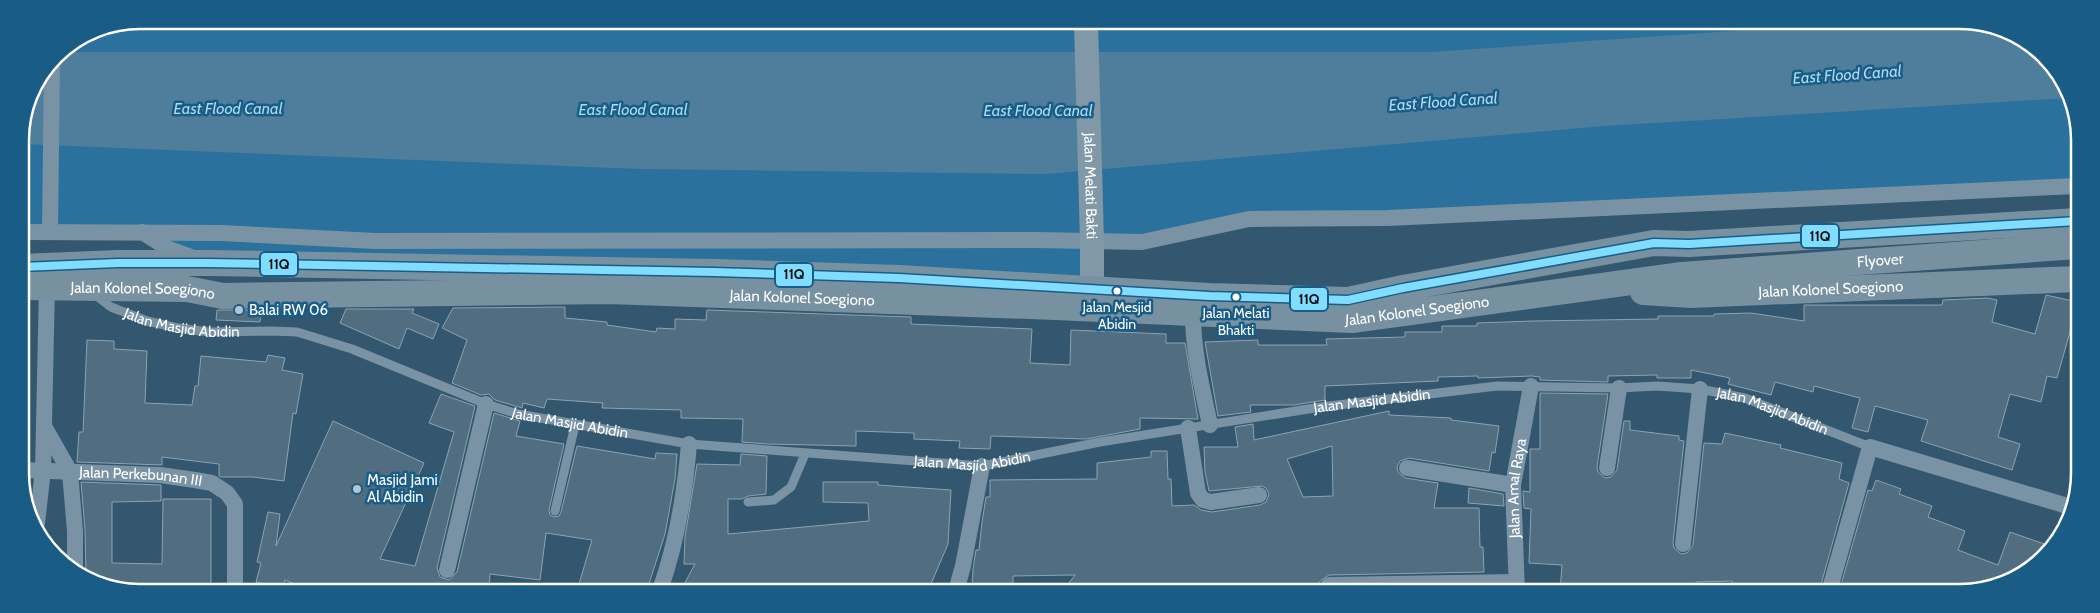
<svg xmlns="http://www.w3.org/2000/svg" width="2100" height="613" font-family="Cabin,sans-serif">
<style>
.green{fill:#2a729d}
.water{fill:#4e7e9c}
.building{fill:#506e80;stroke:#8da3b1;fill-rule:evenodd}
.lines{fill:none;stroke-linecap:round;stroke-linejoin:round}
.lane{stroke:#7993a4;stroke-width:9}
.street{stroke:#7993a4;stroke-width:16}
.secondary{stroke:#8098a8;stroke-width:24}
.primary{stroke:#7891a1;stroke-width:26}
.bus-1-casing{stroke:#195d87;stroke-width:11}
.bus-1{stroke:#80ddff;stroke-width:8}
.bus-dot{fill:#fff;stroke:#195d87;stroke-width:2}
.poi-dot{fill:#b7c4cc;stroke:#195d87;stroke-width:2}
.labels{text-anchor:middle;stroke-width:5;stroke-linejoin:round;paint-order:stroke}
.bus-label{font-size:14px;fill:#fff;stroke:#195d87}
.street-label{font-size:15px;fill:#fff;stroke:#195d87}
.poi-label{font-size:15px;fill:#fff;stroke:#195d87;text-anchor:start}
.water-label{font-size:16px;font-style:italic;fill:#acdaf4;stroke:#195d87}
.rim{fill:none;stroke:#fff;stroke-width:2.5}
.line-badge{stroke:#195d87;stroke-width:2}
.pale-badge-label{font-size:14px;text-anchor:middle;font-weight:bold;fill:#111}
</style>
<rect width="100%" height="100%" fill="#32576e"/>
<polygon class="green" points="140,20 1991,24 2050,61 2078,117 2077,186 1249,219 1092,241 1092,289 207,263 142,232 21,232 20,132 29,94 55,55 94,29"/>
<polygon class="water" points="1836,24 1991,24 2050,61 2068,98 1604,126 1046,174 641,169 20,144 20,132 29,94 55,55 59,52 1431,52"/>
<g class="building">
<polygon points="2046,295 2077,302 2077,307 2057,378 2047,376 2041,402 2010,394 1998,437 2020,444 2012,470 1921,441 1928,420 1875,406 1868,432 1852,428 1860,398 1814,386 1813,392 1775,382 1771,395 1728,384 1730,378 1691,370 1691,378 1657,378 1657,375 1608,376 1608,382 1540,380 1540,377 1532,376 1478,378 1478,376 1438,377 1438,381 1325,386 1325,400 1294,405 1250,405 1251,412 1218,416 1205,342 1258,340 1258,345 1327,345 1326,339 1405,337 1405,332 1442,332 1442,326 1477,326 1477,323 1533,321 1658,319 1658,316 1714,316 1714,314 1751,313 1804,321 1804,305 1942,305 1943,300 1987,298 1997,300 1992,322 2035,334"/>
<polygon points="565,307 565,318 607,322 607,325 656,332 657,328 675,329 675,319 706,320 707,310 911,317 911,324 1032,329 1030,363 1070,365 1071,330 1166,334 1166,343 1185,343 1198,419 1140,418 1140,429 1086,439 991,436 990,449 959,448 960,441 914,439 914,433 856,431 856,446 768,444 742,442 743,419 681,418 681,410 602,408 603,403 547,399 544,408 523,403 522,408 495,400 489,394 481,395 452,383 467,340 442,328 453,308"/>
<polygon points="346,309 414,309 412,313 439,324 433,339 407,328 399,349 340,323"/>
<polygon points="217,310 261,310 260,322 216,320"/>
<polygon points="87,340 114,341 114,349 147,351 145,403 192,405 195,386 198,386 201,356 266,362 268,355 285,358 282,370 303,374 296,414 293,413 284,481 253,477 221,477 219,476 219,464 162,457 162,465 77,462 79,432 83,432"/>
<polygon points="1540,393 1608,394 1597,467 1598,472 1605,478 1611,477 1617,470 1624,421 1630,421 1630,430 1679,436 1679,440 1684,441 1673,543 1674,548 1681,554 1687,553 1693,545 1704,443 1722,444 1725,433 1781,445 1780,448 1842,463 1839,479 1849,483 1819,592 1732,592 1732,581 1696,582 1696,592 1560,592 1562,565 1529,563 1531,509 1524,508 1523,491 1530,492 1530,449 1540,449"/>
<polygon points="441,394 475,406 437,568 440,577 449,580 457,572 494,413 520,421 516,436 564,444 549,510 550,515 554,517 559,516 561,512 577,446 655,459 656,453 677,454 675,479 665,534 647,590 623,590 606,584 605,590 601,590 579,584 592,540 546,533 540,580 490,574 489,590 307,589 285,580 283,588 256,582 261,563 257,562 268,512 280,514 276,546 333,421 424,463 380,559 415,566 454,432 429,423"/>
<path d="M1389,411V415L1451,418V420L1499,426L1495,453L1492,452L1489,471L1409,458L1400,461L1397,467L1398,472L1405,478L1438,483L1434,508H1479L1480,547H1483L1484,572L1329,575L1320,581L1319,586L1322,591H1063L1075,575L1013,576V591H972L973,569L976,550H979L982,522L986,497H990V480L1097,479V463L1151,457V451H1167L1168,479H1171L1172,506L1194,505L1201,510L1212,512L1260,505L1266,502L1269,494L1266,488L1262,486L1209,491L1205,472L1204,447H1238L1235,427L1253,424L1254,440ZM1332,446L1333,496L1303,497L1287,459Z"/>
<polygon points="741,454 767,456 766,494 748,496 742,499 728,499 728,534 869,521 868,503 823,502 823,482 878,482 878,485 951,490 948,544 928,591 681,590 695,564 684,564 685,537 697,464 740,465"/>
<polygon points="1876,480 1901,489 1899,494 1932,506 1928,517 1965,531 1958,550 1998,565 2010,532 2053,547 2033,568 1968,593 1839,592 1868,490 1872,491"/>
<polygon points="81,482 161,485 161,501 112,502 112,563 162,564 163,499 211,499 211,589 109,589 86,575 85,530"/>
<polygon points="1469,488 1503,494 1504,506 1468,503"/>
</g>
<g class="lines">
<g class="lane">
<path id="s1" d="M99,292L98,297L111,307L147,321L178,328L209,332L272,331L297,332L352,349L486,404L518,414L689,444L982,466L1100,442L1321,407L1497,386L1619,388L1657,386L1700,389L1745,398L1870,447"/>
<polyline points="748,502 774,500 791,487 805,454"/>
<polyline points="555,511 575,425"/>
</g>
<g class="street">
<polyline points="21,232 220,233 375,241 1036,240 1142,242 1249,219 1388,218 2077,186"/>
<polyline points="50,232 52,60"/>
<polyline points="142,232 169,249 191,257"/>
<path d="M1193,314C1193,352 1202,388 1210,425"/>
<polyline points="45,428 70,472 75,531 75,569"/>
<polyline points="1188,428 1198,493 1203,500 1211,502 1259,495"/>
<polyline points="1407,468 1513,485"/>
<polyline points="1607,468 1619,388"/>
<path id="s2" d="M22,470L160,475L195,480L212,483L227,493L235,504V589"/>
<polyline points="37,523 43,470 47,286"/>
<polyline points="1683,544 1700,389"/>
<polyline points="447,570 486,404"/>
<polyline points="1329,585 1515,582"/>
<path d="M660,590C676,545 685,492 689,444"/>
<polyline points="956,591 963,566 982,466"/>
<path id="s3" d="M1517,592L1513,485L1531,386"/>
<polyline points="1829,592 1870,447 2074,508"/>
</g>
<path class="secondary" id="s4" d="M1086,22L1092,241V289"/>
<g class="primary">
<polyline points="21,267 118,263 207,263 714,272 899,278 1209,296 1348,300 1403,288 1654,243 1689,244 2077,221"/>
<path id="s5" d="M21,287L187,289L223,296L609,291L1055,307L1352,320L1682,275L2077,246"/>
<path id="s6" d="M1643,292L1691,295L2077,279"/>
</g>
<defs>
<polyline id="bus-1" points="21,267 118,263 207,263 714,272 899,278 1209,296 1348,300 1403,288 1654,243 1689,244 2077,221"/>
</defs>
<use href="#bus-1" class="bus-1-casing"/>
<use href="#bus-1" class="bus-1"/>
</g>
<g class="bus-dot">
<circle cx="1117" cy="291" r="4.5"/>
<circle cx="1236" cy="297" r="4.5"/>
</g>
<g class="poi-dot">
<circle cx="239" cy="310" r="5"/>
<circle cx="357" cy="489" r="5"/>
</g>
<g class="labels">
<g class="bus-label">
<text x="1117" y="312">Jalan Mesjid<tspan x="1117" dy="17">Abidin</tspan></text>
<text x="1236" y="318">Jalan Melati<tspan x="1236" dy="17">Bhakti</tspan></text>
</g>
<g class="street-label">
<text dy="5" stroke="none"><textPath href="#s4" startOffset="164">Jalan Melati Bakti</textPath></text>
<text dy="5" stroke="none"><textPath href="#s5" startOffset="1864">Flyover</textPath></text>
<text dy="5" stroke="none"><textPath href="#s6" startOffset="188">Jalan Kolonel Soegiono</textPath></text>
<text dy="5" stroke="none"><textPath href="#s5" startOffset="122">Jalan Kolonel Soegiono</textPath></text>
<text dy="5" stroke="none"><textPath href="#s5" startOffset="782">Jalan Kolonel Soegiono</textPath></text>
<text dy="5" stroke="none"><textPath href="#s5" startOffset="1398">Jalan Kolonel Soegiono</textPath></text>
<text dy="5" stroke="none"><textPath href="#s1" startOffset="95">Jalan Masjid Abidin</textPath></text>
<text dy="5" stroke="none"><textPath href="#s1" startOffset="1310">Jalan Masjid Abidin</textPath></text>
<text dy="5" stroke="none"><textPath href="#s1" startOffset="1715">Jalan Masjid Abidin</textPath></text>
<text dy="5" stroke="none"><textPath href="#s1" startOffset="500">Jalan Masjid Abidin</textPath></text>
<text dy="5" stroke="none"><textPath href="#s1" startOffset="905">Jalan Masjid Abidin</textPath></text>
<text dy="5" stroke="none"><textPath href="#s2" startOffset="119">Jalan Perkebunan III</textPath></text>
<text dy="5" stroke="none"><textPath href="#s3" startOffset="104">Jalan Amal Raya</textPath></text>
</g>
<g class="poi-label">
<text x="249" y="315">Balai RW 06</text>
<text x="367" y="485">Masjid Jami<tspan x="367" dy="17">Al Abidin</tspan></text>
</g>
<g class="water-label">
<text transform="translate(1847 74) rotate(-4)" y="6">East Flood Canal</text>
<text transform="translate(1443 101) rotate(-4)" y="6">East Flood Canal</text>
<text x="228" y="114">East Flood Canal</text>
<text x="633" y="115">East Flood Canal</text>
<text x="1038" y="116">East Flood Canal</text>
</g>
</g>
<path d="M0 0H2100V613H0ZM140 29H1960A111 111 0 0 1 2071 140V473A111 111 0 0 1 1960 584H140A111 111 0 0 1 29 473V140A111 111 0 0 1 140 29Z" fill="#195d87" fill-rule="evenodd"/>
<path class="rim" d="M140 29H1960A111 111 0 0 1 2071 140V473A111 111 0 0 1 1960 584H140A111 111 0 0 1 29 473V140A111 111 0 0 1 140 29Z"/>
<g class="line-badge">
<rect x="1801" y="224" width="38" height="24" rx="5" fill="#80ddff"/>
<rect x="260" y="252" width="38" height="24" rx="5" fill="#80ddff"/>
<rect x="775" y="263" width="38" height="24" rx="5" fill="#80ddff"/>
<rect x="1290" y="287" width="38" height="24" rx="5" fill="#80ddff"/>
</g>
<g class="pale-badge-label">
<text x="1820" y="241">11Q</text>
<text x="279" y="269">11Q</text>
<text x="794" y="279">11Q</text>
<text x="1309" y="304">11Q</text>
</g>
</svg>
